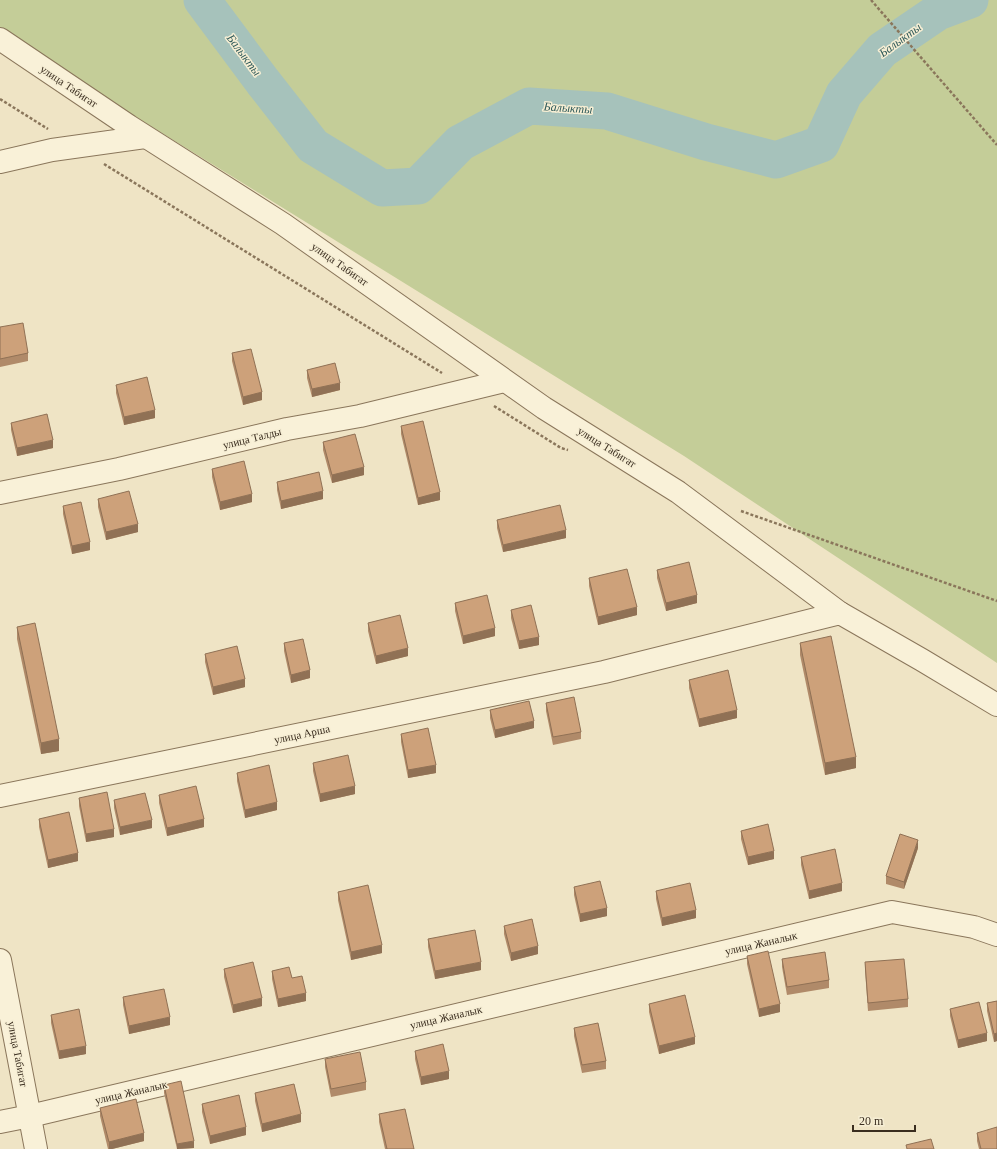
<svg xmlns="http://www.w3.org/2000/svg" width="997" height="1149" font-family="'Times New Roman',serif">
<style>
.green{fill:#c4cd98}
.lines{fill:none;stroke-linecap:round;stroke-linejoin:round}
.river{stroke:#a6c2bb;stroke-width:37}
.minor-casing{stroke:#8a765b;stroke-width:24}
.path{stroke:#8a765b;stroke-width:2.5;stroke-dasharray:3 2;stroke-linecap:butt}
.minor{stroke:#f9f1d8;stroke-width:22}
.wall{fill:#b08a69}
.shaded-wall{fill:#907155}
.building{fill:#cda17a;stroke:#907155}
.labels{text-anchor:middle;stroke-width:3;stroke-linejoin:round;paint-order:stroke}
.street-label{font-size:11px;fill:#3a2d1f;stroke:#f6eed4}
.water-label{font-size:12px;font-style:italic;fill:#2e5959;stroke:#f6eed4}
</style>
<rect width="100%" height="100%" fill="#efe4c5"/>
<polygon class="green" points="0,0 997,0 997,663 684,456 0,33"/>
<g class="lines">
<polyline class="river" points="202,0 263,82 313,146 382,188 418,186 460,143 529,106 607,111 706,142 776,160 821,144 844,94 882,50 938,12 970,0"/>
<defs>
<g id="minor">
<polyline points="0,39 129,126 283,224 544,408 678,492 840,613"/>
<polyline points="0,162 52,150 145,137"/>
<polyline points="0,493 119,469 287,429 360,416 504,381"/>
<polyline points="0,796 604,672 840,613 922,660 997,705"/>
<polyline points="0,960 36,1149"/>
<polyline points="0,1122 30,1116 892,912 974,927 997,935"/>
</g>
</defs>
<use href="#minor" class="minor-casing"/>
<g class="path">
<polyline points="871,0 997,145"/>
<polyline points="0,99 48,129"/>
<polyline points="104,164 442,373"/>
<polyline points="494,406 561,448 568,450"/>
<polyline points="741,511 997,601"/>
</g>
<use href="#minor" class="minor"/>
</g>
<g class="wall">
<polygon points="0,327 28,353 28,361 0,367"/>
<polygon points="232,353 262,400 243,405 232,361"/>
<polygon points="307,370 340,390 312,397 307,378"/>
<polygon points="116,385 155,418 124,425 116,393"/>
<polygon points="11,423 53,448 17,456 11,430"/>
<polygon points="401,426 440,500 418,505 401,434"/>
<polygon points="323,442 364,475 332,483 323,450"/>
<polygon points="212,469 252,502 220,510 212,477"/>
<polygon points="277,482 323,499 281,509 277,490"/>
<polygon points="98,499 138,532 106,540 98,507"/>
<polygon points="63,506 90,550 72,554 63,514"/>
<polygon points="497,520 566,538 503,552 497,528"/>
<polygon points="657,570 697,603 666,611 657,578"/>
<polygon points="589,578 637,615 598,625 589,586"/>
<polygon points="455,603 495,636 463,644 455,611"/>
<polygon points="511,610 539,645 519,649 511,618"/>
<polygon points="368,623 408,656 376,664 368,631"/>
<polygon points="17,627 59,751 41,754 17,639"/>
<polygon points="284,643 310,678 291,683 284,651"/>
<polygon points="800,643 856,768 825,775 800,655"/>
<polygon points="205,654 245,687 213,695 205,662"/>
<polygon points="689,680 737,718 699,727 689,688"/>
<polygon points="546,703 581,732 581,739 553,745 546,711"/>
<polygon points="490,710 534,728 495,738 490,718"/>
<polygon points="401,734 436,773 408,778 401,742"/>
<polygon points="313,763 355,794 320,802 313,771"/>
<polygon points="237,773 277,810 245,818 237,781"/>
<polygon points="159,795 204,827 167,836 159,803"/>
<polygon points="79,798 114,837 86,842 79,806"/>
<polygon points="114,800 152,828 120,835 114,808"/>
<polygon points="39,819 78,861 48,868 39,827"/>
<polygon points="741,831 774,859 748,865 741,839"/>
<polygon points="918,848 904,889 886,884 886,876"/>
<polygon points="801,857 842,891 809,899 801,865"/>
<polygon points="574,887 607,916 580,922 574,895"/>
<polygon points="656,891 696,918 662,926 656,899"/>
<polygon points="338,892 382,953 351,960 338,900"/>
<polygon points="504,926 538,954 511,961 504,934"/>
<polygon points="428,939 481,970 435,979 428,947"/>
<polygon points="747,956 780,1012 759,1017 747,964"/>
<polygon points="782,959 829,980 829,988 787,995 782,967"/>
<polygon points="865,962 908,999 908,1007 868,1011 865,970"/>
<polygon points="224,969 262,1006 233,1013 224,977"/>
<polygon points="272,971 292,978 306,1001 278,1007 272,979"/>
<polygon points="123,997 170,1025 129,1034 123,1005"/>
<polygon points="997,1001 997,1041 994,1042 987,1011 987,1003"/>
<polygon points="649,1004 695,1044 659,1054 649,1012"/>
<polygon points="950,1009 987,1041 958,1048 950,1016"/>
<polygon points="51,1015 86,1054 59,1059 51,1023"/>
<polygon points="574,1028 606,1061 606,1069 582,1073 574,1036"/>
<polygon points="415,1051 449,1079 421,1085 415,1059"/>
<polygon points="325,1059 366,1082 366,1090 331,1097 325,1067"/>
<polygon points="164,1085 194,1148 177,1149 164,1093"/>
<polygon points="255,1093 301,1122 262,1132 255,1101"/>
<polygon points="202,1104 246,1135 210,1144 202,1112"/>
<polygon points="100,1108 144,1141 112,1149 108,1149 100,1116"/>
<polygon points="379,1114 414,1149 385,1149 379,1122"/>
<polygon points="977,1133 997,1149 979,1149 977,1141"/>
</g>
<g class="shaded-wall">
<polygon points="340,383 340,390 312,397 312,389"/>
<polygon points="262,392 262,400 243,405 243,397"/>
<polygon points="155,410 155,418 124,425 124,417"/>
<polygon points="53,440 53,448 17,456 17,448"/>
<polygon points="364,467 364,475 332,483 332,475"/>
<polygon points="323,491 323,499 281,509 281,501"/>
<polygon points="440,492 440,500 418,505 418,498"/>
<polygon points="252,494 252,502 220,510 220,502"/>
<polygon points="138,524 138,532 106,540 106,532"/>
<polygon points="566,530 566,538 503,552 503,545"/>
<polygon points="90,542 90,550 72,554 72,546"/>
<polygon points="697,595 697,603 666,611 666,603"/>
<polygon points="637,607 637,615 598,625 598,617"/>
<polygon points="495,628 495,636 463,644 463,636"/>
<polygon points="539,637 539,645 519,649 519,641"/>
<polygon points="408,648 408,656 376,664 376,656"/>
<polygon points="310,670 310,678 291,683 291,675"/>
<polygon points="245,679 245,687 213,695 213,687"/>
<polygon points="737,710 737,718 699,727 699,719"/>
<polygon points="534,721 534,728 495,738 495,730"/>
<polygon points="59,739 59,751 41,754 41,743"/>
<polygon points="856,757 856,768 825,775 825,763"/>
<polygon points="436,765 436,773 408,778 408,770"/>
<polygon points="355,786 355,794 320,802 320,794"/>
<polygon points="277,802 277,810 245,818 245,810"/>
<polygon points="204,819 204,827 167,836 167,828"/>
<polygon points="152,820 152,828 120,835 120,827"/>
<polygon points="114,829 114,837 86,842 86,834"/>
<polygon points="918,840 918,848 904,889 904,882"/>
<polygon points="774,851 774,859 748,865 748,857"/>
<polygon points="78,853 78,861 48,868 48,860"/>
<polygon points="842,883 842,891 809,899 809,891"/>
<polygon points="607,908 607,916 580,922 580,914"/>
<polygon points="696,910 696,918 662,926 662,918"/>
<polygon points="382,945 382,953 351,960 351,952"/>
<polygon points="538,946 538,954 511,961 511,953"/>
<polygon points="481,962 481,970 435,979 435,971"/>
<polygon points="306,993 306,1001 278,1007 278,999"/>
<polygon points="262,998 262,1006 233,1013 233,1005"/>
<polygon points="780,1004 780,1012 759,1017 759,1009"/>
<polygon points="170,1017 170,1025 129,1034 129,1026"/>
<polygon points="987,1033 987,1041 958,1048 958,1040"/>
<polygon points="997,1033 997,1041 994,1042 994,1034"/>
<polygon points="695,1037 695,1044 659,1054 659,1046"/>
<polygon points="86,1046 86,1054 59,1059 59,1051"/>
<polygon points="449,1071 449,1079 421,1085 421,1077"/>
<polygon points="301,1114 301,1122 262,1132 262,1124"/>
<polygon points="246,1127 246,1135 210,1144 210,1136"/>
<polygon points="144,1133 144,1141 112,1149 109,1149 109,1142"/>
<polygon points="194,1141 194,1148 177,1149 177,1144"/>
</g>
<g class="building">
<polygon points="23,323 28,353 0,359 0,327"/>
<polygon points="251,349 262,392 243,397 232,353"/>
<polygon points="335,363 340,383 312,389 307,370"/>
<polygon points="147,377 155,410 124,417 116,385"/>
<polygon points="47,414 53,440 17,448 11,423"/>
<polygon points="423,421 440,492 418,498 401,426"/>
<polygon points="355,434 364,467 332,475 323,442"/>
<polygon points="244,461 252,494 220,502 212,469"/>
<polygon points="319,472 323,491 281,501 277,482"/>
<polygon points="129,491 138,524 106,532 98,499"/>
<polygon points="81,502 90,542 72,546 63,506"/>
<polygon points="560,505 566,530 503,545 497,520"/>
<polygon points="689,562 697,595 666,603 657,570"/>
<polygon points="627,569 637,607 598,617 589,578"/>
<polygon points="487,595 495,628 463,636 455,603"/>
<polygon points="531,605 539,637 519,641 511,610"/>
<polygon points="400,615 408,648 376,656 368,623"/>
<polygon points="35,623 59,739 41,743 17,627"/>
<polygon points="831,636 856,757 825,763 800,643"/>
<polygon points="303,639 310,670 291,675 284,643"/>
<polygon points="237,646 245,679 213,687 205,654"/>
<polygon points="728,670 737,710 699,719 689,680"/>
<polygon points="574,697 581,732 553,737 546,703"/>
<polygon points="529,701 534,721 495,730 490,710"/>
<polygon points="428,728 436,765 408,770 401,734"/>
<polygon points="348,755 355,786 320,794 313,763"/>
<polygon points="269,765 277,802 245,810 237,773"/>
<polygon points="196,786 204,819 167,828 159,795"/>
<polygon points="107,792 114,829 86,834 79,798"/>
<polygon points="145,793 152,820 120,827 114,800"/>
<polygon points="69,812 78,853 48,860 39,819"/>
<polygon points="768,824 774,851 748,857 741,831"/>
<polygon points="900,834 918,840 904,882 886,876"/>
<polygon points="835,849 842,883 809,891 801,857"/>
<polygon points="600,881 607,908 580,914 574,887"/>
<polygon points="690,883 696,910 662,918 656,891"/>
<polygon points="368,885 382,945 351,952 338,892"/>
<polygon points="532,919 538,946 511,953 504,926"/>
<polygon points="475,930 481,962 435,971 428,939"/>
<polygon points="768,951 780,1004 759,1009 747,956"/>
<polygon points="825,952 829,980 787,987 782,959"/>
<polygon points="904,959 908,999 868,1003 865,962"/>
<polygon points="253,962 262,998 233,1005 224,969"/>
<polygon points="289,967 292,978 302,976 306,993 278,999 272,971"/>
<polygon points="164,989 170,1017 129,1026 123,997"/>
<polygon points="685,995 695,1037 659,1046 649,1004"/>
<polygon points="997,1001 997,1033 994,1034 987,1003"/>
<polygon points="979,1002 987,1033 958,1040 950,1009"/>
<polygon points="79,1009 86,1046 59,1051 51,1015"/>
<polygon points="598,1023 606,1061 582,1065 574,1028"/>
<polygon points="443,1044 449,1071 421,1077 415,1051"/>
<polygon points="360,1052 366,1082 331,1089 325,1059"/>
<polygon points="181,1081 194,1141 177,1144 164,1085"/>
<polygon points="294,1084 301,1114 262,1124 255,1093"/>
<polygon points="239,1095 246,1127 210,1136 202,1104"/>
<polygon points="136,1099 144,1133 109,1142 100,1108"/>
<polygon points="405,1109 414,1149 387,1149 379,1114"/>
<polygon points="997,1127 997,1149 981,1149 977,1133"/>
<polygon points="931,1139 934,1149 907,1149 906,1145"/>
</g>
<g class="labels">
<g class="street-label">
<text transform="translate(69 86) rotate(34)" y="4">улица Табигат</text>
<text transform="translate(340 264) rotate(35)" y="4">улица Табигат</text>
<text transform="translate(252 438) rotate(-14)" y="4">улица Талды</text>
<text transform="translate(607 447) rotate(32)" y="4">улица Табигат</text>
<text transform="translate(302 734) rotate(-12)" y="4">улица Арша</text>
<text transform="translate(761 943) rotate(-13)" y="4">улица Жаналык</text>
<text transform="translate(446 1017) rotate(-13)" y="4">улица Жаналык</text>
<text transform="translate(18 1054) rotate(79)" y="4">улица Табигат</text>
<text transform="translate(131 1092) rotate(-13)" y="4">улица Жаналык</text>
</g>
<g class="water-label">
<text transform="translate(900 40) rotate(-36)" y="4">Балыкты</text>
<text transform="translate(244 55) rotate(53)" y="4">Балыкты</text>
<text transform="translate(568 108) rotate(4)" y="4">Балыкты</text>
</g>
</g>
<path d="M853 1125v6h62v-6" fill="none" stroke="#3a2d1f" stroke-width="2"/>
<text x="859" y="1125" font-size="12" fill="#3a2d1f" stroke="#f6eed4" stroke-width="3" paint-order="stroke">20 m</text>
</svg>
